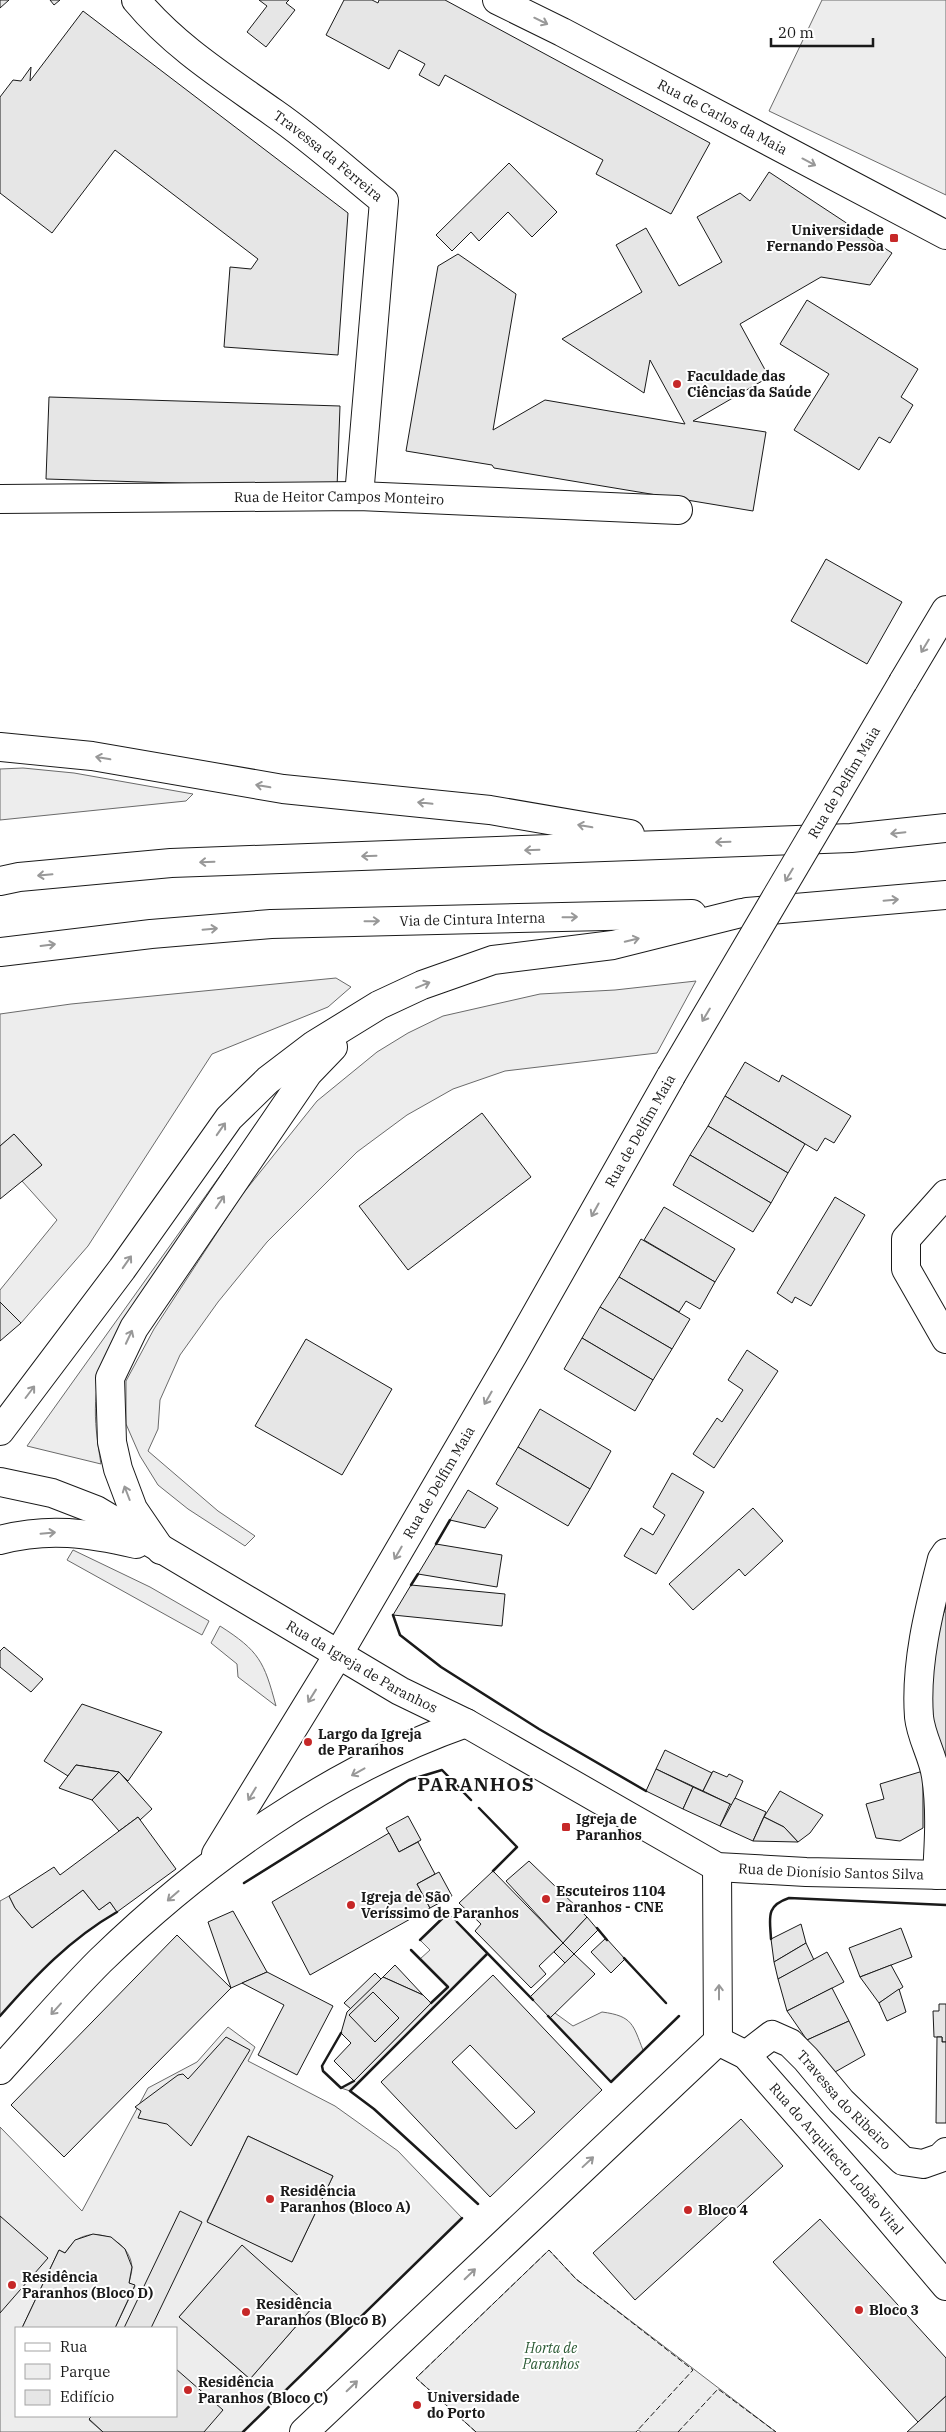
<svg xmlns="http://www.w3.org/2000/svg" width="946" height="2432" font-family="'IBM Plex Serif',serif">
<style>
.green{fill:#ededed;stroke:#6a6a6a;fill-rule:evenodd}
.building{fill:#e6e6e6;stroke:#1a1a1a;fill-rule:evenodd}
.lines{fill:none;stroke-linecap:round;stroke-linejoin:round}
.street-casing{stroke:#1a1a1a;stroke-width:30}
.secondary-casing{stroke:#1a1a1a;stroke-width:30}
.highway-casing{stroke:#1a1a1a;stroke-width:30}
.street{stroke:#fff;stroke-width:28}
.secondary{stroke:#fff;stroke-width:28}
.highway{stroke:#fff;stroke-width:28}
.street-bridge-casing{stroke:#1a1a1a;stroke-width:30;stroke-linecap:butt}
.street-bridge{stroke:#fff;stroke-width:28}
.fence{stroke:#1a1a1a;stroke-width:1;stroke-dasharray:6 2.5;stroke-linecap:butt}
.wall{stroke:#1a1a1a;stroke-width:2.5}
.oneway{stroke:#989898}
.poi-dot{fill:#c62828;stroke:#fff;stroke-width:2}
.labels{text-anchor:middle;stroke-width:4;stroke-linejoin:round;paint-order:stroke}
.street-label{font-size:14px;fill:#1a1a1a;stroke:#fff}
.poi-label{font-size:14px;font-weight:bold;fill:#1a1a1a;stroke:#fff;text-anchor:start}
.park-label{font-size:14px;font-style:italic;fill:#2b5a34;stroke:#fff}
.district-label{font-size:19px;font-weight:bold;letter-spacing:1px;fill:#1a1a1a;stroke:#fff}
</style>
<rect width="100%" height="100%" fill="#fff"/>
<g class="green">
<polygon points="822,0 946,0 946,195 769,111"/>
<polygon points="23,768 74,773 193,794 186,801 0,820 0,769"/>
<polygon points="336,978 351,987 328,1007 212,1054 88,1246 21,1323 0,1302 0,1290 57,1220 22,1181 42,1165 14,1134 0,1146 0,1014 71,1004"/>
<polygon points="696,981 657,1053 505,1071 453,1089 407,1115 357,1152 267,1242 218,1302 180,1355 160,1400 158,1429 148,1451 218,1511 255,1536 245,1546 188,1509 158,1485 140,1456 126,1424 126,1381 154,1329 241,1196 317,1101 377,1052 408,1033 443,1016 540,994 615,990"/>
<path d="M229,1163V1169L112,1341C91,1387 93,1416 101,1464L27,1446Z"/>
<polygon points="73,1550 150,1587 209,1621 202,1635 67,1560"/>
<path d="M220,1626C259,1651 264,1661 276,1706L238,1677L237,1664L211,1643Z"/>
<path d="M83,1890L99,1910L110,1902L117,1912C70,1939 35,1976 0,2016V1901L9,1896L15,1908L32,1928Z"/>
<polygon points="448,1913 487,1954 350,2091 341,2088 354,2081 447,1987 420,1959 430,1950 420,1940"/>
<path d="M602,2012C633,2016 633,2025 643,2050L611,2082L550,2018L555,2013L573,2026Z"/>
<path d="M228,2027L255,2047L248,2061L335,2106L398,2151L462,2218L243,2432H204L176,2369V2328H115L135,2286L129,2283C130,2278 132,2272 132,2267C130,2241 96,2225 75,2241C71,2244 68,2249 65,2253L59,2250L22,2328H16V2416H92L89,2420L103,2432H0V2127L82,2211L148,2088L197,2062ZM248,2136L333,2176L292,2262L207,2221ZM242,2246L312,2308L250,2379L179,2317Z"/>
<polygon points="549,2250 576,2279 776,2432 641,2432 638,2430 636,2432 476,2432 416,2378"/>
</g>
<g class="building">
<polygon points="0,0 9,0 0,8"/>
<polygon points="50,0 60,0 54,5"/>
<polygon points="259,0 289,0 286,3 295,10 266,47 247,32 267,6"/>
<polygon points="344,0 372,0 378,3 379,0 445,0 710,143 671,214 596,174 603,160 445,75 439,86 419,75 425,64 399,50 389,69 326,35"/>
<polygon points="83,11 348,213 338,355 224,347 230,267 251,269 258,259 115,150 52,233 0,193 0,97 13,80 21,81 31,67 30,81"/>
<polygon points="509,163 557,212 532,237 508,212 479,241 471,232 452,251 436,235"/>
<polygon points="769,172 892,253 870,285 821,277 740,324 769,377 693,421 766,432 753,511 494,468 492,465 406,451 438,266 458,254 516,294 493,430 545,400 685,424 650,360 644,393 562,339 642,292 616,245 646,228 679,286 722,262 697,217 740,193 750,201"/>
<polygon points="807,300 918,369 901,397 913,405 890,443 879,437 859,470 794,430 829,374 780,344"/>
<polygon points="49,397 340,406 337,488 46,479"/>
<polygon points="826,559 902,602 867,664 791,621"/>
<polygon points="745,1062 779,1082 782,1075 851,1116 834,1143 825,1138 817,1151 725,1096"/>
<polygon points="725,1096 805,1144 788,1173 708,1126"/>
<polygon points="482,1113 531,1177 408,1270 359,1206"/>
<polygon points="708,1126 788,1173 771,1203 690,1155"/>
<polygon points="14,1134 42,1165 0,1199 0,1146"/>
<polygon points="690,1155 771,1203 753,1232 673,1185"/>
<polygon points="835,1197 865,1215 811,1306 795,1297 792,1303 777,1293"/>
<polygon points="664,1207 735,1249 715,1282 644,1240"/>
<polygon points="641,1239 715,1282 700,1309 686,1301 679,1312 619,1277"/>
<polygon points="619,1277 690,1319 672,1349 600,1307"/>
<polygon points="0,1302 21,1323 0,1341"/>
<polygon points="600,1307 672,1349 653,1380 582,1338"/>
<polygon points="582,1338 653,1380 635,1411 564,1369"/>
<polygon points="306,1339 392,1389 342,1475 255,1426"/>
<polygon points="747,1350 778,1371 714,1468 693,1454 717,1418 722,1422 743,1390 728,1380"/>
<polygon points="540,1409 611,1451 590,1489 518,1447"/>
<polygon points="518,1447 590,1489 568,1526 496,1484"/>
<polygon points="672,1473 704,1492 656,1574 624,1556 641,1528 653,1535 665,1515 653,1507"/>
<polygon points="468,1490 498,1508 485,1528 450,1520"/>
<polygon points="753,1508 783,1541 745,1576 739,1569 693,1610 669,1584"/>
<polygon points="436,1544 502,1555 497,1587 418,1574"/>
<polygon points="411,1585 505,1594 502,1626 393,1615"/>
<polygon points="946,1606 946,1773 922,1678"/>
<polygon points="4,1647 43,1679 31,1692 0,1667 0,1651"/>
<polygon points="82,1704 162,1732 128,1781 119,1772 76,1765 68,1776 44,1761"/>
<polygon points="665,1750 712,1773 703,1791 656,1769"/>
<polygon points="76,1765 119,1772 92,1800 59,1788"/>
<polygon points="656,1769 693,1787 683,1809 646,1791"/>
<polygon points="713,1771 727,1777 729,1774 743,1781 732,1805 703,1791"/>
<polygon points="923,1771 923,1828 900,1841 876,1838 866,1804 884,1799 880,1784"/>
<polygon points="119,1772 152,1809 140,1820 138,1817 119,1831 92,1800"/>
<polygon points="693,1787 730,1804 720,1826 683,1809"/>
<polygon points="780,1791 823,1815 810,1833 798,1842 784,1827 764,1817"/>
<polygon points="735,1798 766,1812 753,1841 720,1826"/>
<polygon points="408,1816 421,1840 399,1852 386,1828"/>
<polygon points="138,1817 176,1869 117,1912 110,1902 99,1910 83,1890 32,1928 15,1908 9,1896 54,1867 60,1875"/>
<polygon points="764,1817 784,1827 798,1842 753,1841"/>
<polygon points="389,1833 399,1852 418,1842 435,1874 417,1884 430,1908 310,1975 272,1902"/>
<polygon points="529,1861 587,1917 563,1943 506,1881"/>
<polygon points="493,1871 563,1943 539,1966 546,1974 531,1988 475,1931 481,1924 459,1903"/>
<polygon points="439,1872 452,1896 430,1908 417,1884"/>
<polygon points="233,1911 267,1972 231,1988 208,1922"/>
<polygon points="587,1917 598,1930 574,1954 563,1943"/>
<polygon points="801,1924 806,1943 774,1962 771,1939"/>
<polygon points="901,1928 912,1957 860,1977 849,1948"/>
<polygon points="177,1935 231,1988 64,2157 11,2105"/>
<polygon points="606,1938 625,1959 611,1973 591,1952"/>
<polygon points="563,1943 574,1954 565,1963 554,1952"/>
<polygon points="806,1943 814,1960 778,1979 774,1962"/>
<polygon points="827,1952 844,1982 787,2011 778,1979"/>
<polygon points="574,1954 595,1974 550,2018 530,1997"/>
<polygon points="395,1965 423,1995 383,1977"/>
<polygon points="891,1965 903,1987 879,2003 860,1977"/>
<polygon points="267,1972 333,2006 297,2075 258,2055 284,2005 242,1983"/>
<polygon points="375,1973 381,1979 351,2009 344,2003"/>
<path d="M493,1975L602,2090L490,2197L381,2082ZM470,2045L535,2112L516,2129L452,2062Z"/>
<polygon points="383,1977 423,1995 431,2003 354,2081 334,2061 351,2043 341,2033 347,2012"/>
<polygon points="832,1988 849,2021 807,2040 787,2011"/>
<polygon points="899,1989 906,2012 887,2021 879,2003"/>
<polygon points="373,1992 399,2018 375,2042 349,2015"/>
<polygon points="939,2004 946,2004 946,2042 942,2042 942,2037 934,2037 933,2011 939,2011"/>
<polygon points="849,2021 865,2055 835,2072 807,2040"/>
<polygon points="226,2037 250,2050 191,2146 167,2124 138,2118 141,2111 135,2107 178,2075 183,2074 188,2079"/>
<polygon points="937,2037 942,2037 942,2042 946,2042 946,2123 936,2123"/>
<polygon points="741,2119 783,2166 635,2300 593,2253"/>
<polygon points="248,2136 333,2176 292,2262 207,2222"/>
<polygon points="180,2211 202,2222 151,2328 124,2328"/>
<polygon points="0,2216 48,2258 0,2313"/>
<polygon points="820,2219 946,2358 946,2396 918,2422 773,2262"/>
<polygon points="93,2234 111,2237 125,2249 132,2267 129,2283 135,2285 115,2328 22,2328 59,2250 65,2253 75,2240"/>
<polygon points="242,2245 312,2308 250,2379 179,2317"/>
<polygon points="176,2369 223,2410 204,2432 103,2432 89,2419 92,2416 176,2416"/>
<polygon points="946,2396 946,2432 907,2432 918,2422"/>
</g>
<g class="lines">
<defs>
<g id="street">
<path id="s1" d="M136,0C175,47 225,78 274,113C313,140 348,172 384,201L359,496"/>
<path id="s2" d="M497,0L562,32L946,235"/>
<path id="s3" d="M0,499L359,496L678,510"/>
<polyline points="903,682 946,610"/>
<polyline points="946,1194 906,1239 906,1269 946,1339"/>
<path id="s4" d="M338,1655L513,1355L671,1076"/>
<path d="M937,1875C939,1842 941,1808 936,1776C933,1756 921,1737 919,1717C915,1664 929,1610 942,1559L946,1553"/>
<path id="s5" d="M718,2041L746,2055L869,2195L946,2286"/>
<path id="s6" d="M746,2055L772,2035L790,2043L806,2059L841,2101L903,2161L923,2164L940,2158L946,2152"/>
</g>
<g id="secondary">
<path id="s7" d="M0,1482L52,1493L96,1510L400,1691L466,1723L717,1867L806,1872L946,1875"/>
<path d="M0,1540C48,1527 89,1533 136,1544"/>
<polyline points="216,1854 338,1655"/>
<path d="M0,2070C33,2034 65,1996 100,1961C203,1861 329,1771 466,1723"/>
<polyline points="304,2432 718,2041 717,1867"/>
</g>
<g id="highway">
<polyline points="0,747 92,756 283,789 490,810 630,834"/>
<polyline points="0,881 19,877 171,863 851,838 946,828"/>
<polyline points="747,912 946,895"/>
<path id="s8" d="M0,952L151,934L271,924L692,914"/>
<polyline points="0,1431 122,1269 229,1118 268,1080 314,1045 379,1005 422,985 493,960 613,945 741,913"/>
<polyline points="161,1550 133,1509 118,1469 112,1442 110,1378 134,1328 308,1073 333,1047"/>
</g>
</defs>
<use href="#street" class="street-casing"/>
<use href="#secondary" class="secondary-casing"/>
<use href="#highway" class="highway-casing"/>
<use href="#street" class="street"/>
<use href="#secondary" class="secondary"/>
<use href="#highway" class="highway"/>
<defs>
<g id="street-bridge">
<path id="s9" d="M671,1076L903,682"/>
</g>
</defs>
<use href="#street-bridge" class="street-bridge-casing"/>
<use href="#street-bridge" class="street-bridge"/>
<g class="fence">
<polyline points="476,2432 416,2378 549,2250 576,2279 693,2370 636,2432"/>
<polyline points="678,2432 718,2389 776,2432"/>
</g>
<g class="wall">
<polyline points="436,1544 450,1520"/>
<polyline points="411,1585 418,1574"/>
<polyline points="393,1615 400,1635 441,1667 539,1729 646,1791"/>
<polyline points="479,1808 517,1847 493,1871"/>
<polyline points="244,1883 409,1780 442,1770 471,1800"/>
<polyline points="457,1922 533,2000"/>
<polyline points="597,1928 607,1940"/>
<path d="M771,1939C770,1918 765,1906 789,1898L946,1905"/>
<polyline points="420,1940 448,1913"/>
<polyline points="411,1950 448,1987 431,2003"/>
<polyline points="624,1958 666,2003"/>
<path d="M0,2016C35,1976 70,1939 117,1912"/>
<polyline points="548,2016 611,2082 679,2016"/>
<polyline points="341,2033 322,2066 323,2071 341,2088 354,2081"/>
<polyline points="478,2204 374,2109 350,2091 487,1954"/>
<polyline points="243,2432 462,2218"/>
</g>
</g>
<defs><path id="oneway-shaft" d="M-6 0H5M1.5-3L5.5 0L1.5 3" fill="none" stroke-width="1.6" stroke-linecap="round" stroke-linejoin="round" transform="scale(1.25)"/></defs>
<g class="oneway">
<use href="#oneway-shaft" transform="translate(541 21) rotate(26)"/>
<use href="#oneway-shaft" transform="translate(809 162) rotate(28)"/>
<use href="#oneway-shaft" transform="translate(925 646) rotate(121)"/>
<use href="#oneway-shaft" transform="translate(103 758) rotate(-170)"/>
<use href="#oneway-shaft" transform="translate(263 786) rotate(-170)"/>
<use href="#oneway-shaft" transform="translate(425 803) rotate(-174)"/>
<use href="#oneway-shaft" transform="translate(585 826) rotate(-170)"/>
<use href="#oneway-shaft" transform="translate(898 833) rotate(174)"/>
<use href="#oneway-shaft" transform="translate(723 842) rotate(178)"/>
<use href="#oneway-shaft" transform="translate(532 850) rotate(178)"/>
<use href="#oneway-shaft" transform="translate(369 856) rotate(178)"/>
<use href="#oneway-shaft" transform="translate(207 862) rotate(178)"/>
<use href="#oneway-shaft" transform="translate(45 875) rotate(175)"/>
<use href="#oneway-shaft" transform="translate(789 875) rotate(121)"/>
<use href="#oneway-shaft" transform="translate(891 900) rotate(-5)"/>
<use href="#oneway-shaft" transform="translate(570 917) rotate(-1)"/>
<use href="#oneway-shaft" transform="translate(372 921) rotate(-1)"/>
<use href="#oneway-shaft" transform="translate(210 929) rotate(-5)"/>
<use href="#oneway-shaft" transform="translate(632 940) rotate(-14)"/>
<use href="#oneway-shaft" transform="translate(48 945) rotate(-7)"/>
<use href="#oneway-shaft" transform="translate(423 985) rotate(-22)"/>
<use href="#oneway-shaft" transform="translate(706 1015) rotate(121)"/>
<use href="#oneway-shaft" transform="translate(221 1129) rotate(-55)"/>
<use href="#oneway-shaft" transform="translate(220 1202) rotate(-56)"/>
<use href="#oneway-shaft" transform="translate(595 1210) rotate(119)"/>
<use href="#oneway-shaft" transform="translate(127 1262) rotate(-55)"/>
<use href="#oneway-shaft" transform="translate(129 1337) rotate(-65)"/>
<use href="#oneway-shaft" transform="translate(30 1392) rotate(-53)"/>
<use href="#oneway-shaft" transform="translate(488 1398) rotate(120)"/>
<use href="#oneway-shaft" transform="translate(127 1493) rotate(-111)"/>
<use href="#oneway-shaft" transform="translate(48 1533) rotate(-5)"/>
<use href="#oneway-shaft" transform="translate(398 1553) rotate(120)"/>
<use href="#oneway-shaft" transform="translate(312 1696) rotate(122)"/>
<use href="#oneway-shaft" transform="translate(358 1772) rotate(151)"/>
<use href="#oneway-shaft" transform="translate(252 1794) rotate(121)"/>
<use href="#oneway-shaft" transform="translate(173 1896) rotate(139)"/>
<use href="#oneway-shaft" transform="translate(719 1992) rotate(-90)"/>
<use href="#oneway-shaft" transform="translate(56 2009) rotate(132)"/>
<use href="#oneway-shaft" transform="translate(588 2162) rotate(-43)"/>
<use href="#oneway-shaft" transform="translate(470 2274) rotate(-44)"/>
<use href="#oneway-shaft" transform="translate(352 2386) rotate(-44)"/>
</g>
<g class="poi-dot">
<rect x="889" y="233" width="10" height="10" rx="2.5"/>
<circle cx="677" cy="384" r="5"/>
<circle cx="308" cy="1742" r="5"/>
<rect x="561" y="1822" width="10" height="10" rx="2.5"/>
<circle cx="546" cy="1899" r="5"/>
<circle cx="351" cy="1905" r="5"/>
<circle cx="270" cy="2199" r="5"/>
<circle cx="688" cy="2210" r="5"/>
<circle cx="12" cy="2285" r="5"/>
<circle cx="859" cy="2310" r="5"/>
<circle cx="246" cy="2312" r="5"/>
<circle cx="188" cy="2390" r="5"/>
<circle cx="417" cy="2405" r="5"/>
</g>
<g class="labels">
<g class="street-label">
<text dy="5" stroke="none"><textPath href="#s2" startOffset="254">Rua de Carlos da Maia</textPath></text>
<text dy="5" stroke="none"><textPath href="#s1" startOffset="248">Travessa da Ferreira</textPath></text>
<text dy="5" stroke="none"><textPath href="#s3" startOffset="339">Rua de Heitor Campos Monteiro</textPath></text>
<text dy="5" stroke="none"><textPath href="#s9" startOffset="341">Rua de Delfim Maia</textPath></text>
<text dy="5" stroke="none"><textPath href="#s8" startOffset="474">Via de Cintura Interna</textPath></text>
<text dy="5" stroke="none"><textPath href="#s4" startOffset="605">Rua de Delfim Maia</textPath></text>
<text dy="5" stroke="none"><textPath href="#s4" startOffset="200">Rua de Delfim Maia</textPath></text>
<text dy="5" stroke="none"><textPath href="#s7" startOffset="409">Rua da Igreja de Paranhos</textPath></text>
<text dy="5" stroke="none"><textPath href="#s7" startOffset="931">Rua de Dionísio Santos Silva</textPath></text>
<text dy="5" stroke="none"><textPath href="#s6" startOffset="131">Travessa do Ribeiro</textPath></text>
<text dy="5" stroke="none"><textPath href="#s5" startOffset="169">Rua do Arquitecto Lobão Vital</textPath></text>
</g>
<g class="poi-label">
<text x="884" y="235" text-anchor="end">Universidade<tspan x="884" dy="16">Fernando Pessoa</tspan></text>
<text x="687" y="381">Faculdade das<tspan x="687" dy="16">Ciências da Saúde</tspan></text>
<text x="318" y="1739">Largo da Igreja<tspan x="318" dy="16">de Paranhos</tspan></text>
<text x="576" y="1824">Igreja de<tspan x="576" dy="16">Paranhos</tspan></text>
<text x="556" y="1896">Escuteiros 1104<tspan x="556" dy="16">Paranhos - CNE</tspan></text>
<text x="361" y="1902">Igreja de São<tspan x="361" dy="16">Veríssimo de Paranhos</tspan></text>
<text x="280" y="2196">Residência<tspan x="280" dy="16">Paranhos (Bloco A)</tspan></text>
<text x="698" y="2215">Bloco 4</text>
<text x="22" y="2282">Residência<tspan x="22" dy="16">Paranhos (Bloco D)</tspan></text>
<text x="256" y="2309">Residência<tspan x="256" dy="16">Paranhos (Bloco B)</tspan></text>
<text x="869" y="2315">Bloco 3</text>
<text x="198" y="2387">Residência<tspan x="198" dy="16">Paranhos (Bloco C)</tspan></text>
<text x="427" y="2402">Universidade<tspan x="427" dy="16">do Porto</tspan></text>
</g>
<g class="park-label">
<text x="551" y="2353">Horta de<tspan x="551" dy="16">Paranhos</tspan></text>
</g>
<g class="district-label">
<text x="476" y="1791">PARANHOS</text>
</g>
</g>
<rect x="15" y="2327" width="162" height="90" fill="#ffffff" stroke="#a3a3a3"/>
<rect x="25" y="2343" width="25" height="8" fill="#ffffff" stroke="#a3a3a3"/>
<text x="60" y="2352" font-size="15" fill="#1a1a1a">Rua</text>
<rect x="25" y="2364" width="25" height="15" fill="#ededed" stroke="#a3a3a3"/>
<text x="60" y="2377" font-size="15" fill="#1a1a1a">Parque</text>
<rect x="25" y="2390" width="25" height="15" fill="#e6e6e6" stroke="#a3a3a3"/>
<text x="60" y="2402" font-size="15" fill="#1a1a1a">Edifício</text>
<path d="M771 38v8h102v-8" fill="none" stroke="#1a1a1a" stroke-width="2.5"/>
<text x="778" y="38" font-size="15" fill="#1a1a1a" stroke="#ffffff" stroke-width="4" paint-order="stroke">20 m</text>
</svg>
